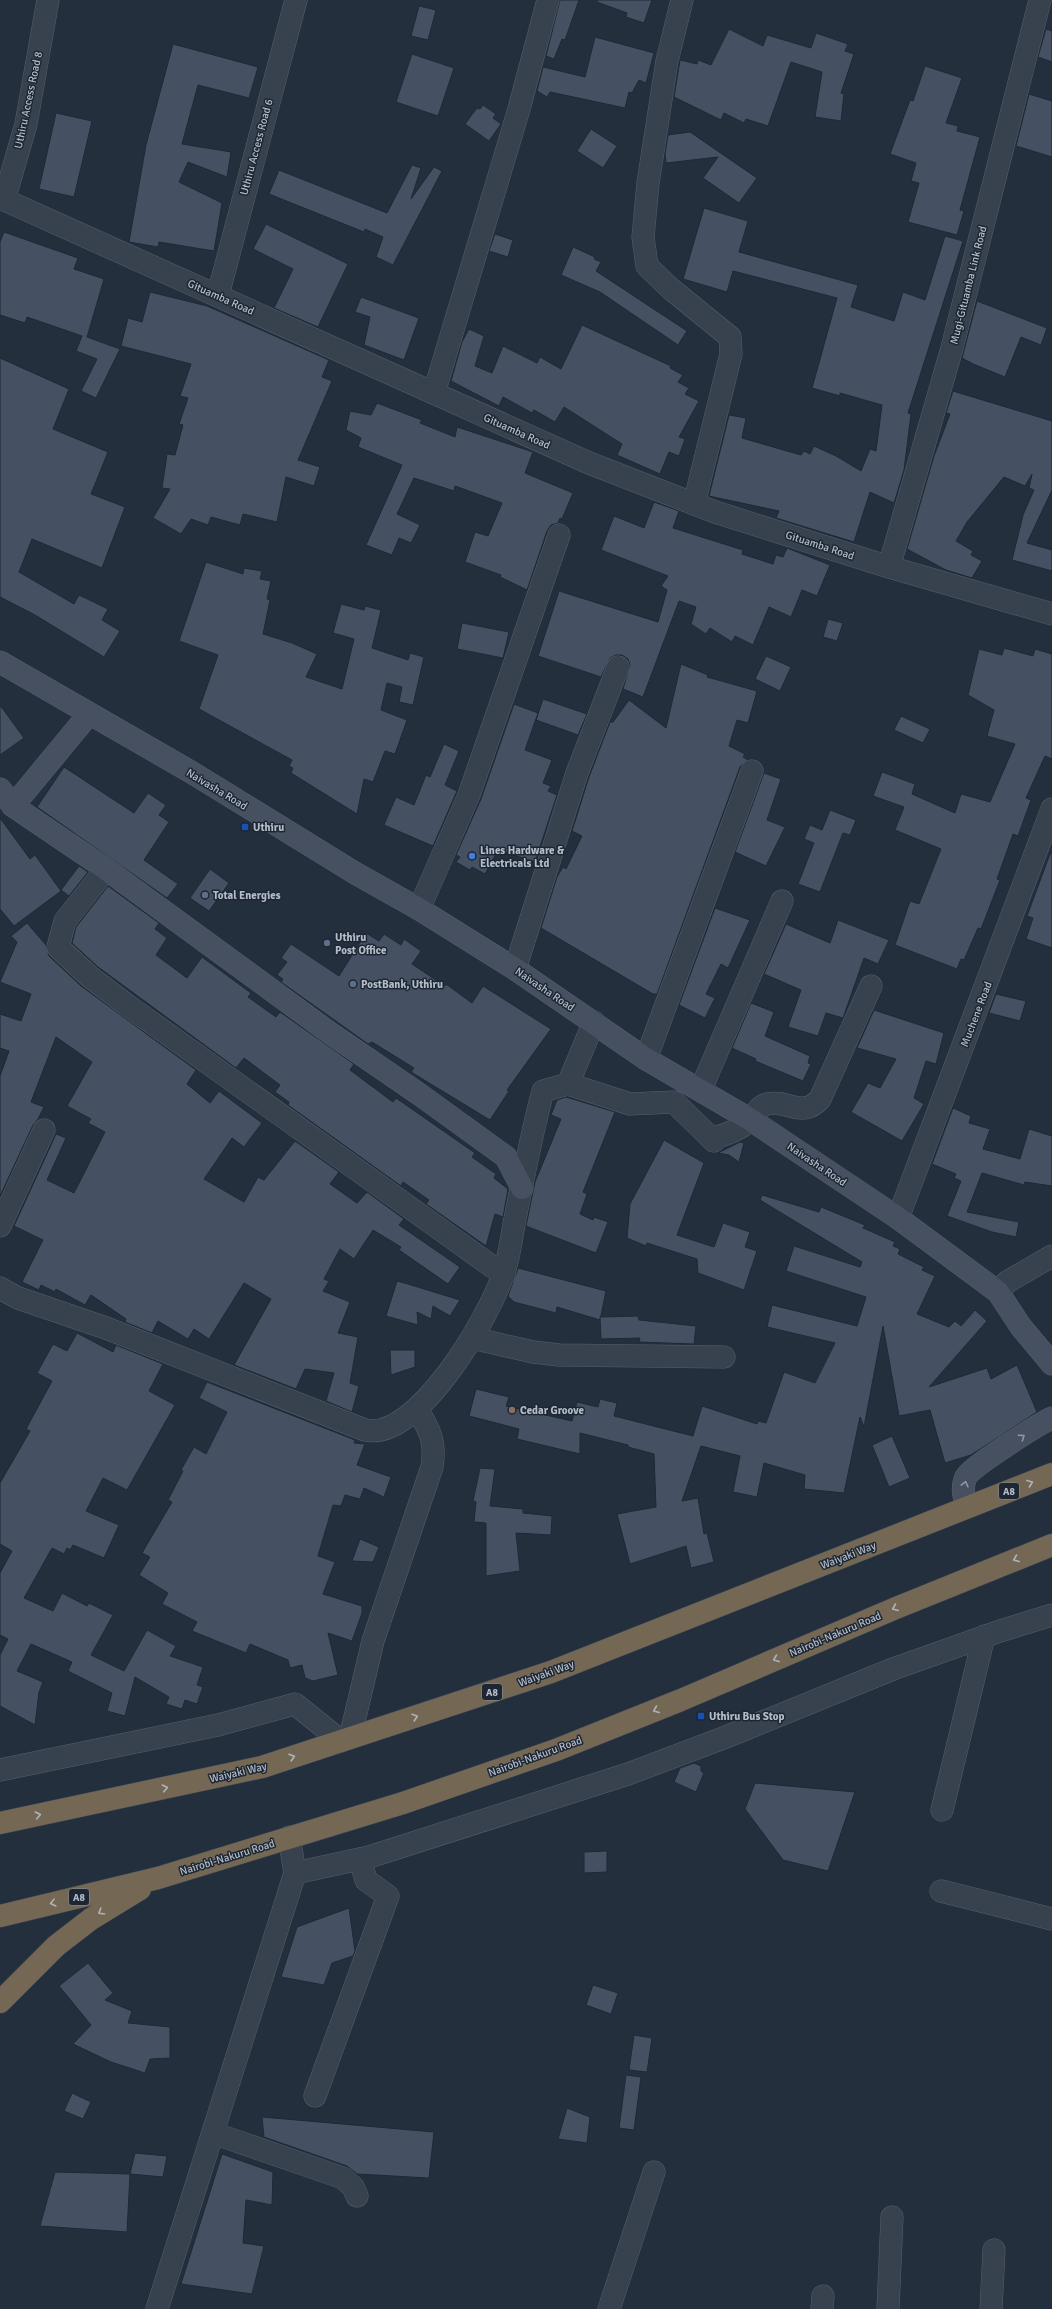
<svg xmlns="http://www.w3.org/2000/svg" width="1052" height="2309" font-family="Signika,sans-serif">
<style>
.building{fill:#455162;stroke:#1f2835}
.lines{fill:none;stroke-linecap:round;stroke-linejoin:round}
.street-casing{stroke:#565f6c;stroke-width:23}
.secondary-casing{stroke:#565f6c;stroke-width:23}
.highway-casing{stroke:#434c59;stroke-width:23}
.street{stroke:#38414e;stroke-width:22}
.secondary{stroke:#465061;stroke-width:22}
.highway{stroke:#746855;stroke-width:22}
.oneway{stroke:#8e96a5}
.oneway2{stroke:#aeb4bd}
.transit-dot{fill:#1a4fb4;stroke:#1d2633;stroke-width:1.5}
.shop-dot{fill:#3f7fe0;stroke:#1d2633;stroke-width:1.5}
.service-dot{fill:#5c6f8a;stroke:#1d2633;stroke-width:1.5}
.education-dot{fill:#8d6e63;stroke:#1d2633;stroke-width:1.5}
.labels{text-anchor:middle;stroke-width:3;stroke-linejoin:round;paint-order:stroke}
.shield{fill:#1d2633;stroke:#878f9c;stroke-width:1}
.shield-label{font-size:10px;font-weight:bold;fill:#b4bcc9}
.street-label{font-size:11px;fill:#b4bcc9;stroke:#1d2633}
.poi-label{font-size:11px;font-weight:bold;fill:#b4bcc9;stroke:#1d2633;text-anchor:start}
</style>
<rect width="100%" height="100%" fill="#242f3e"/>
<g class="building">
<polygon points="560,0 579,0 565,40 562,39 554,59 546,56"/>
<polygon points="597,0 652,0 644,23 626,17 627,13 597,2"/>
<polygon points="419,6 436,10 428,40 411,36"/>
<polygon points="729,29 763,46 767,35 811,48 816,33 848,44 845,51 854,54 841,93 844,94 841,121 815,117 822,72 791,62 768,126 746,119 744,123 724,113 721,120 674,97 680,60 697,64 698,60 711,65"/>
<polygon points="1046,29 1052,31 1052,62 1038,57"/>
<polygon points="595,37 654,53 646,83 639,80 632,93 629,92 625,108 550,92 547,97 537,91 543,67 585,77"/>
<polygon points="173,44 258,67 249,98 198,85 182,144 231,152 227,177 188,162 179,182 222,203 214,251 159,242 158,247 129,242 146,145"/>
<polygon points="412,54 454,68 438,116 396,102"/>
<polygon points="925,66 962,78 946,123 958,126 957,131 980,137 960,210 964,211 957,235 908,222 919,183 911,181 916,163 890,154 910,100 913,101"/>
<polygon points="1029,94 1052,101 1052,157 1016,146"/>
<polygon points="483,105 496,114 493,118 501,124 489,141 465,124 477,108 480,109"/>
<polygon points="56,113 92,121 74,197 39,189"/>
<polygon points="591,129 617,146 603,168 577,151"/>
<polygon points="690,132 757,178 739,203 703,178 718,157 666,163 665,154 668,135"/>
<polygon points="412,165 421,168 411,199 434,167 442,171 393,265 376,257 383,237 365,229 364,232 269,194 279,170 387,213"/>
<polygon points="704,208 748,221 739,252 858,285 851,307 894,321 903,292 925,300 945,236 963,241 908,413 911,414 904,470 894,503 870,492 854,542 776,518 779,511 709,496 729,415 746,418 742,438 801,455 804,451 810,454 814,446 836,456 861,471 870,449 876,451 882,405 840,393 840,396 812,388 837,298 733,271 727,292 683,279"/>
<polygon points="266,224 348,264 318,327 274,308 293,269 253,249"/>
<polygon points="4,232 78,258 74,269 104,279 87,337 120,349 96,398 81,391 97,359 76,351 82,336 27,317 25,323 0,315 0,242"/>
<polygon points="495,234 513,240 508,257 489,251"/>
<polygon points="573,247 595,257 594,259 601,262 596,271 687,331 678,345 600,292 561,275"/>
<polygon points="150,292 207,306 329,360 322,377 332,381 298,460 320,467 314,486 286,477 277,522 243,514 240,525 211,517 208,525 191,519 181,534 153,518 170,489 162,488 167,454 175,455 183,425 179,424 188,398 180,396 191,364 121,346 128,318 142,322"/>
<polygon points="361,297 419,318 404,360 364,345 370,317 355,312"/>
<polygon points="977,301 1047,328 1041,345 1021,337 1005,377 973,364 962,358"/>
<polygon points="582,325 671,366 670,368 683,375 678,382 689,388 685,394 699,401 679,437 685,439 679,456 669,452 660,474 617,455 622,444 564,407 555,422 534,410 532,413 503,397 499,406 451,381 462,342 469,329 484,336 475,366 492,373 503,346 537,363 540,357 561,369"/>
<polygon points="0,358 69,389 53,429 108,452 91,494 125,507 102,568 32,539 19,572 74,604 79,595 108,609 102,620 120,631 104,657 35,615 0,597"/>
<polygon points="953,391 1052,421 1052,490 1027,543 1052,550 1052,571 1012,560 1023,515 1034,490 1029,488 1032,474 1025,486 1004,477 967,522 956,541 973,551 971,555 982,561 972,578 946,570 907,549 934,456 950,414 946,413"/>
<polygon points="377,403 422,420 420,423 455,437 457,427 533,452 525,473 573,493 562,519 560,518 558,523 551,525 547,531 527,590 500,577 501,575 465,562 475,532 488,536 502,503 455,486 454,491 414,478 397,514 420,525 411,543 399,538 392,555 366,545 402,465 358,447 361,438 346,430 350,411 371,415"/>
<polygon points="654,502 679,511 673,528 743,550 742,554 773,564 776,555 783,557 787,548 830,565 817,596 802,590 791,617 769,607 753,645 735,636 732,642 710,628 706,634 691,624 696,607 679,601 643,697 623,689 630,665 628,659 622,655 616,655 610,658 601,677 538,656 559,591 658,622 667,590 661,586 668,576 601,550 614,516 644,528"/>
<polygon points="206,562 243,574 244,568 262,571 260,579 271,581 267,599 270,600 263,634 292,643 317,654 306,677 342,689 354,639 333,633 341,604 364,610 365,606 381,610 372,648 408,660 410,653 424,657 413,705 399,702 402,687 387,683 381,710 407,720 395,754 385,751 373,782 364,779 357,814 291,773 293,768 289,766 292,760 199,709 218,655 179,641"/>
<polygon points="828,619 843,623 837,641 823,637"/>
<polygon points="462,623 509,632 503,658 457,649"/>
<polygon points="1004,648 1033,656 1035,649 1052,654 1052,759 1045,756 1026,798 1031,800 1018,836 1013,834 997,879 1000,880 981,929 978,928 964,960 961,959 957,969 895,945 910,901 919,904 941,849 895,830 904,807 873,796 882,772 915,784 912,794 955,813 961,794 990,802 1015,744 987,736 994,710 968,695 979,649 1002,655"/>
<polygon points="766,656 791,667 780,691 755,679"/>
<polygon points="681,664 708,675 707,677 757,691 748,723 737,720 729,746 745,754 743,757 748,760 740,767 657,994 653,994 541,928 557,877 563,867 566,869 582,836 572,831 589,777 610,722 613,722 629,700 666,728"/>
<polygon points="543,699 587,714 578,735 536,720"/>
<polygon points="514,704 538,713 525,750 552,760 543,783 551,786 548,791 557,795 535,862 501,851 500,853 497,852 485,874 472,867 470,870 456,862 460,857 456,855 481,799"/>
<polygon points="0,705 24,738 0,755"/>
<polygon points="901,716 930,729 923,743 894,730"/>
<polygon points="444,744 459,751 445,785 457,791 433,846 384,825 396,797 414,805 426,775 430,777"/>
<polygon points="64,767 134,813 148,793 166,805 159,815 169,822 144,860 178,884 167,898 37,807"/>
<polygon points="764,773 781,779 767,820 785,827 766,866 735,852"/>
<polygon points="830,810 856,820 850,835 843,833 820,892 798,884 814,843 804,839 810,825 822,830"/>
<polygon points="0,818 30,859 35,855 61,891 14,926 0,909"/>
<polygon points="1050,854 1052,854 1052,948 1026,939 1033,918 1027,916"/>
<polygon points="79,866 88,872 69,896 61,890"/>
<polygon points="210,869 229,883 209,911 190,898"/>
<polygon points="108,886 159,923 155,929 167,938 156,955 187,978 202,957 251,993 248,997 276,1017 280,1012 354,1064 350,1070 393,1102 396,1098 475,1153 472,1157 496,1174 494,1178 508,1189 503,1217 495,1214 486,1246 426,1204 429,1200 403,1182 401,1186 288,1105 289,1102 275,1092 280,1085 244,1058 236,1068 98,967 72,943 76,927"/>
<polygon points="715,908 750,920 728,968 721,964 706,994 715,998 705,1018 679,1005"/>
<polygon points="838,920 889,940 878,964 864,958 843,1018 826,1013 818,1036 788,1027 801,990 764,974 786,924 830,943"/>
<polygon points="27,923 46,945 49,956 81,986 196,1070 187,1084 210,1103 219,1091 262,1123 244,1147 232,1138 204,1179 244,1202 258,1177 264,1180 295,1141 339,1172 330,1184 357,1203 367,1192 404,1219 399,1225 460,1267 448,1284 399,1250 401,1247 373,1230 354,1259 340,1249 324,1279 329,1281 323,1291 350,1302 338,1333 358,1337 350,1383 359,1386 352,1412 326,1401 334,1373 305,1369 296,1389 234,1365 271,1299 244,1283 209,1339 194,1329 188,1339 158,1321 152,1333 125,1322 126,1319 91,1295 85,1305 56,1289 55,1292 41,1285 39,1290 22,1282 43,1240 14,1226 56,1134 66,1138 47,1180 74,1193 105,1132 88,1123 91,1119 67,1106 92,1062 56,1037 31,1102 44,1107 38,1119 33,1125 0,1196 0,1076 9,1051 0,1048 0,1014 21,1021 31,994 0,982 17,942 11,936"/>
<polygon points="366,933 379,941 384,934 401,945 404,939 421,951 412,964 445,986 446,984 472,1003 483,986 551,1029 507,1090 509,1091 490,1120 411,1072 414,1068 372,1042 368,1044 281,982 283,979 277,975 287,962 281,958 291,944 339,976"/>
<polygon points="996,994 1026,1001 1020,1021 989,1013"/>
<polygon points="751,1003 774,1012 765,1036 810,1056 808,1063 811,1064 803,1081 755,1061 756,1059 732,1048"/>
<polygon points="874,1010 944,1033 936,1064 926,1061 914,1098 924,1104 902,1141 851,1112 868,1083 880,1088 896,1059 857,1048"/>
<polygon points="566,1097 615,1112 583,1192 587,1194 580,1214 593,1220 594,1217 608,1222 596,1253 526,1226 535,1182 561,1119 551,1115 557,1100"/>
<polygon points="953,1108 971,1116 969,1123 990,1129 983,1149 1020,1159 1029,1129 1052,1136 1052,1186 1025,1182 1024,1185 982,1173 967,1212 1019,1222 1016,1237 992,1232 947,1216 961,1181 954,1178 956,1174 932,1164"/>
<polygon points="664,1140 704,1163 677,1235 714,1247 723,1223 750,1232 745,1247 757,1251 744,1290 698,1273 697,1259 647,1243 646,1246 627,1238 630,1204"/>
<polygon points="740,1142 744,1143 739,1162 729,1155 718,1153"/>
<polygon points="762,1195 819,1212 821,1207 865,1225 863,1228 895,1242 893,1246 900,1249 898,1254 924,1267 922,1270 935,1276 917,1314 949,1327 955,1321 961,1326 975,1310 987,1321 929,1387 987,1368 991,1379 1017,1365 1037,1412 971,1455 945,1463 930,1410 899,1416 883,1326 864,1427 860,1417 844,1493 804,1489 805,1475 764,1463 757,1497 733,1492 740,1456 701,1446 682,1501 698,1498 704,1534 707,1533 714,1562 691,1568 686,1546 630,1564 617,1514 656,1507 654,1454 628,1447 628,1445 580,1433 580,1454 517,1439 519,1429 469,1416 476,1389 509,1397 506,1406 572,1421 577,1402 598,1407 600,1399 617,1403 614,1416 693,1436 702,1406 757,1424 758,1421 766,1423 784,1372 815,1383 835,1343 767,1327 772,1305 857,1326 866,1297 786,1271 794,1246 860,1267 862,1262 760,1200"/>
<polygon points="518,1268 606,1291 600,1320 557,1307 556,1313 514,1302 508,1296"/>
<polygon points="397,1281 408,1284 460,1300 450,1316 433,1306 431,1319 417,1312 418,1325 386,1316"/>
<polygon points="638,1316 639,1320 696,1326 694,1344 639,1342 640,1338 601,1339 600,1317"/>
<polygon points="77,1333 113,1352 116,1345 163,1364 149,1391 175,1405 127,1490 103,1478 86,1511 119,1525 104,1558 73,1545 70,1550 67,1548 64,1554 52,1548 24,1598 53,1611 62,1593 87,1606 89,1603 113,1615 91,1655 124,1671 147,1630 176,1646 170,1656 203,1667 197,1685 203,1687 197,1704 185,1700 182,1709 166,1704 169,1697 135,1677 125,1716 107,1711 112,1693 68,1671 72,1662 31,1644 17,1671 43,1682 39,1692 35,1725 0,1706 0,1655 8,1639 0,1635 0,1573 12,1551 0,1544 0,1483 30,1431 26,1429 52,1381 37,1373 53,1344 67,1351"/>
<polygon points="390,1350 415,1350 415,1367 391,1375"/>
<polygon points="207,1382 355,1440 354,1443 365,1444 357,1465 391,1477 384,1497 364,1488 360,1499 345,1495 341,1506 333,1505 318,1556 335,1562 323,1594 362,1606 362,1613 352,1641 328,1633 338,1675 313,1681 305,1678 302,1665 290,1668 288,1660 250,1644 246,1653 192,1631 197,1622 162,1604 168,1593 139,1575 150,1557 142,1553 172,1502 168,1500 183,1471 181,1470 194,1447 206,1454 227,1412 199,1398"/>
<polygon points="892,1436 910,1478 889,1487 872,1445"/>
<polygon points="480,1468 495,1469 490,1506 523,1509 523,1513 552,1516 551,1535 516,1533 520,1571 486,1576 486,1523 474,1522 476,1502 473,1501"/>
<polygon points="360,1539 379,1547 373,1562 352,1561"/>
<polygon points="694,1763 701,1766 701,1771 704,1773 696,1792 674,1782 680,1768"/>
<polygon points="755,1783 855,1792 828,1871 783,1860 745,1809"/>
<polygon points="607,1851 607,1872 584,1873 584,1852"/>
<polygon points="349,1908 355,1951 353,1956 332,1963 324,1985 281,1977 297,1927"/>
<polygon points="88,1963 113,1993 105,2000 132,2011 128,2023 170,2027 170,2058 150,2059 145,2073 111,2062 73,2044 91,2025 59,1986"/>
<polygon points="593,1985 618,1993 611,2014 586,2005"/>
<polygon points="634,2035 652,2038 647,2072 629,2070"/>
<polygon points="626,2075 641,2077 634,2130 619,2128"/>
<polygon points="72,2093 91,2102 83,2119 64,2111"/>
<polygon points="567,2108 590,2117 587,2143 558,2139"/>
<polygon points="262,2117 434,2132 429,2178 357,2174 347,2166 264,2137"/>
<polygon points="135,2153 167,2156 163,2177 130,2174"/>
<polygon points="222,2154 273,2172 272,2205 246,2200 243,2243 264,2246 252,2294 181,2284"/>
<polygon points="55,2172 130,2174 127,2232 40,2226"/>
</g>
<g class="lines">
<defs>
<g id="street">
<polyline points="682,0 667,61 648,183 643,237 647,266 671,289 730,337 731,354 694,504"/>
<polyline points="0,198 589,463 715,512 889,567 1052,614"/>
<polyline points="4,200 26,124 48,0"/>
<polyline points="218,295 296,0"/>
<polyline points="434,393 519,109 548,0"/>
<polyline points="889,567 952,348 1040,0"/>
<polyline points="106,869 65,921 58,947 90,977 127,1005 504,1275"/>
<polyline points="419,909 469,795 559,535"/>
<polyline points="515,969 577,773 618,667"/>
<polyline points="646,1059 752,771"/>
<path d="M568,1084L630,1104L674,1102L714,1141L713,1138C727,1135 738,1130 750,1121C756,1115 758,1106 767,1104C788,1099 802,1119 820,1099L871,986"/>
<polyline points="701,1089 782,901"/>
<polyline points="898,1218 1052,809"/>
<polyline points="0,1226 44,1130"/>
<path d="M0,1288L18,1298L106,1328L365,1430C417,1442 489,1317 503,1275C509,1259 511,1241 514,1224C523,1180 531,1135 543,1091L568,1084L594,1022"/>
<polyline points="998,1292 1007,1282 1052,1256"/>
<polyline points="472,1338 533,1352 559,1355 724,1357"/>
<path d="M350,1738L373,1641L432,1467C436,1440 430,1431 417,1409"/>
<polyline points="0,1770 218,1725 295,1704 341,1741"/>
<polyline points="942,1810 984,1636"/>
<polyline points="295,1873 369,1857 628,1774 726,1737 893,1669 1000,1631 1052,1615"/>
<polyline points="941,1891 1052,1919"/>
<polyline points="315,2096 388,1896 366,1880 360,1859"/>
<polyline points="213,2133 343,2178 353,2187 357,2196"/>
<polyline points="157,2309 295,1873 289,1837"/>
<polyline points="609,2309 654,2172"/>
<polyline points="822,2309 823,2296"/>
<polyline points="888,2309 892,2217"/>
<polyline points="991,2309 994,2250"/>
</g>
<g id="secondary">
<polyline points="0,662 191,772 355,873 419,909 515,969 646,1059 751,1120 898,1218 998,1292 1021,1327 1052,1364"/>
<polyline points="0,789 13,806 106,869 330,1033 419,1094 506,1157 522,1188"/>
<polyline points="13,806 89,714"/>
<path d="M967,1507C964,1497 961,1488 966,1477C972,1466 1039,1424 1052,1418"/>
</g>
<g id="highway">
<polyline points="0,1823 262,1767 551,1672 1052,1474"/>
<polyline points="0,1916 158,1878 403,1803 556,1750 681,1700 896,1608 1052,1545"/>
<polyline points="0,2002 56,1946 91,1919 140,1889"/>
</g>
</defs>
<use href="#street" class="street-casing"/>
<use href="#secondary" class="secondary-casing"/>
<use href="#highway" class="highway-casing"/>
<use href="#street" class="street"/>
<use href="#secondary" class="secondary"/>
<use href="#highway" class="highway"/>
</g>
<defs><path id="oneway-chevron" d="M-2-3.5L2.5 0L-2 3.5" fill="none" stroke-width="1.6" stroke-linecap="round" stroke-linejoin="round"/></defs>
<g class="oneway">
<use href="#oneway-chevron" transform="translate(1022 1437) rotate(-34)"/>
<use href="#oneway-chevron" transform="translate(965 1484) rotate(-76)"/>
</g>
<g class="oneway2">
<use href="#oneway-chevron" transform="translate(1030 1483) rotate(-21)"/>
<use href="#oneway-chevron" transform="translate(1016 1559) rotate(158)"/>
<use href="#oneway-chevron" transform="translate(895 1608) rotate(157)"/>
<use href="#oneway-chevron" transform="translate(776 1659) rotate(157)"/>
<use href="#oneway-chevron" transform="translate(656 1710) rotate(158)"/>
<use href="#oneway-chevron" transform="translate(415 1717) rotate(-18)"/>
<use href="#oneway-chevron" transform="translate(292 1757) rotate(-18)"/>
<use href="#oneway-chevron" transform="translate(165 1788) rotate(-12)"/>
<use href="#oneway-chevron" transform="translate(38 1815) rotate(-12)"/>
<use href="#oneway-chevron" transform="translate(53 1903) rotate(166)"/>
<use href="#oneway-chevron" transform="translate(101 1912) rotate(149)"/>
</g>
<g class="transit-dot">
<rect x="241" y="823" width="8" height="8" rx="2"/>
<rect x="697" y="1712" width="8" height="8" rx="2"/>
</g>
<circle class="shop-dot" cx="472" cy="856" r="4"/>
<g class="service-dot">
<circle cx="205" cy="895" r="4"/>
<circle cx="327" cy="943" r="4"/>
<circle cx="353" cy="984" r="4"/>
</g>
<circle class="education-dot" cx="512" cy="1410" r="4"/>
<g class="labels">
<g class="shield">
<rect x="999" y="1483" width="20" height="16" rx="3"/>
<rect x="482" y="1684" width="20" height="16" rx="3"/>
<rect x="69" y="1889" width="20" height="16" rx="3"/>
</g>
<g class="shield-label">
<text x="1009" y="1495">A8</text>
<text x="492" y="1696">A8</text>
<text x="79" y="1901">A8</text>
</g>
<g class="street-label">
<text transform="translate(28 100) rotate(-78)" y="4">Uthiru Access Road 8</text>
<text transform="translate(256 147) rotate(-75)" y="4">Uthiru Access Road 6</text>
<text transform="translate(968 285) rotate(-76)" y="4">Mugi-Gituamba Link Road</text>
<text transform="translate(221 297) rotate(24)" y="4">Gituamba Road</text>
<text transform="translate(517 431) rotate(24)" y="4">Gituamba Road</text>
<text transform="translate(820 545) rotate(18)" y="4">Gituamba Road</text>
<text transform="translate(217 789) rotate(31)" y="4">Naivasha Road</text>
<text transform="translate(545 989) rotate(34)" y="4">Naivasha Road</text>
<text transform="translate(976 1014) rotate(-69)" y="4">Muchene Road</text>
<text transform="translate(817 1164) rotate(34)" y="4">Naivasha Road</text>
<text transform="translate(848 1555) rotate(-21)" y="4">Waiyaki Way</text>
<text transform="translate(835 1634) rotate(-23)" y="4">Nairobi-Nakuru Road</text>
<text transform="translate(546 1673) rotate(-20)" y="4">Waiyaki Way</text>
<text transform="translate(535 1756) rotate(-20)" y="4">Nairobi-Nakuru Road</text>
<text transform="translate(238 1772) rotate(-13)" y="4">Waiyaki Way</text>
<text transform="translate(227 1857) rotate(-17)" y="4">Nairobi-Nakuru Road</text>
</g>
<g class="poi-label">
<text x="253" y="831">Uthiru</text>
<text x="480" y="854">Lines Hardware &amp;<tspan x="480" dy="13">Electricals Ltd</tspan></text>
<text x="213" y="899">Total Energies</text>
<text x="335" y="941">Uthiru<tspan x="335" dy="13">Post Office</tspan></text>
<text x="361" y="988">PostBank, Uthiru</text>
<text x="520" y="1414">Cedar Groove</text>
<text x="709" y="1720">Uthiru Bus Stop</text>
</g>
</g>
</svg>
